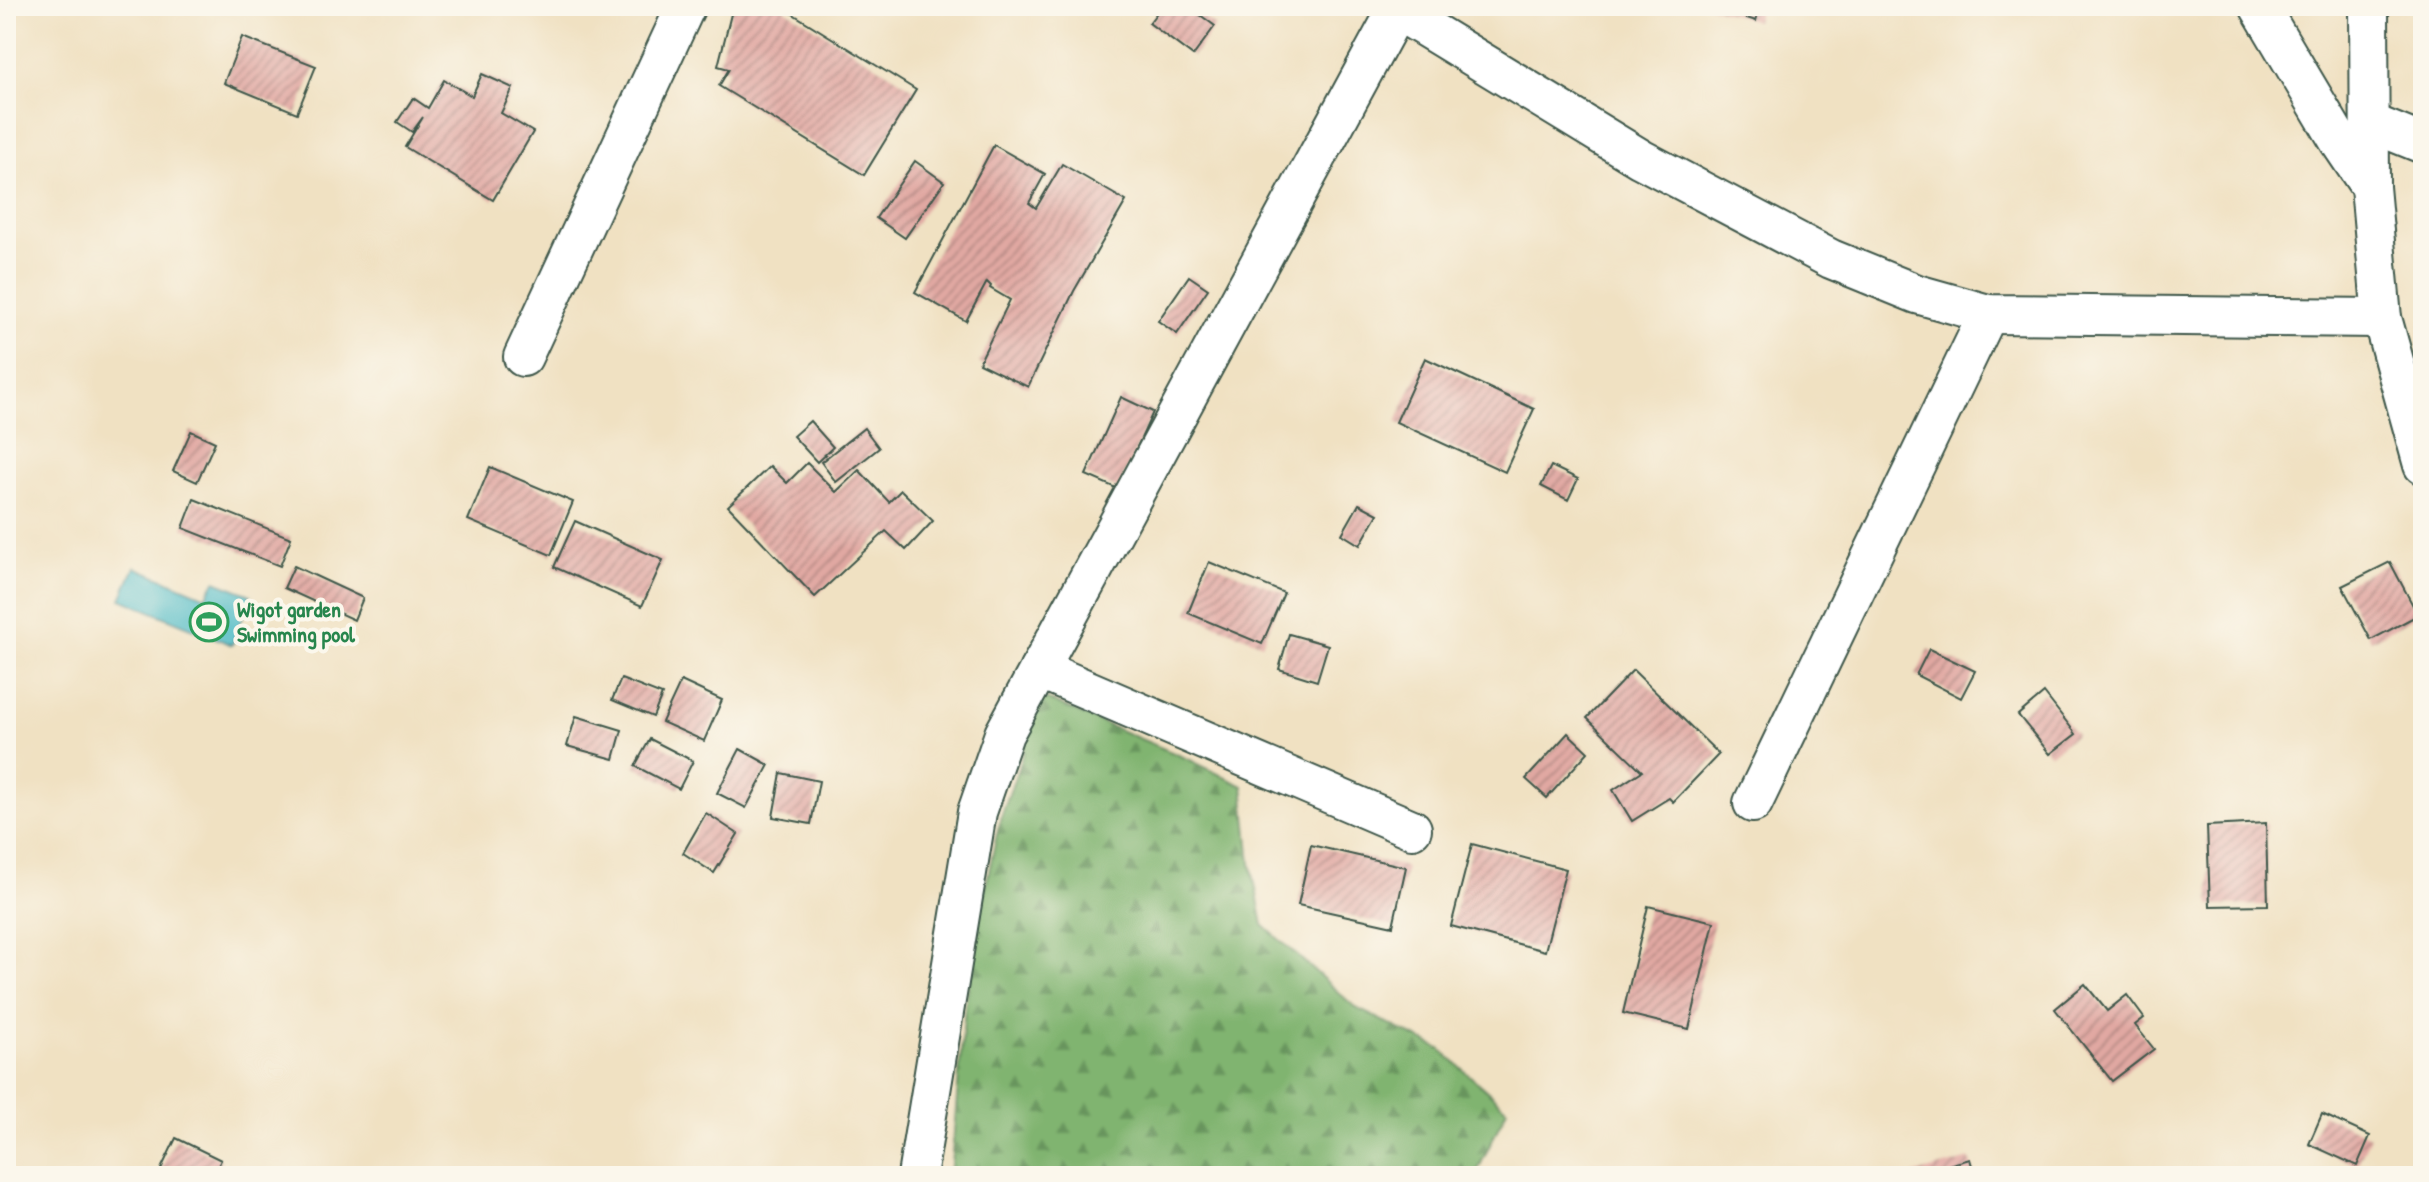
<svg xmlns="http://www.w3.org/2000/svg" width="2429" height="1182" font-family="'Patrick Hand',sans-serif">
<style>
.forest{fill:url(#forest-firs);stroke:#507852;stroke-width:2}
.water{fill:#4bb9c5;stroke:#357b7c;stroke-width:2}
.building{fill:url(#building-hatch)}
.lines{fill:none;stroke-linecap:round;stroke-linejoin:round}
.minor-casing{stroke:#3e5649;stroke-width:42}
.minor{stroke:#fff;stroke-width:38}
.labels{text-anchor:middle;stroke-width:8;stroke-linejoin:round;paint-order:stroke}
.leisure-label{font-size:22px;font-weight:bold;fill:#27864d;stroke:#fbf7ec;text-anchor:start}
</style>
<defs>
<pattern id="forest-firs" width="22" height="20" patternUnits="userSpaceOnUse" patternTransform="scale(2)"><rect width="22" height="20" fill="#80b470"/><path d="M5 1l3.5 6h-7zM16 11l3.5 6h-7z" fill="#68945d"/></pattern>
<pattern id="building-hatch" width="6" height="6" patternUnits="userSpaceOnUse" patternTransform="scale(2)"><rect width="6" height="6" fill="#e1a8a2"/><path d="M-1 1l2-2M0 6l6-6M5 7l2-2" fill="none" stroke="#b68a85"/></pattern>
</defs>
<rect width="100%" height="100%" fill="#fbf7ec"/>
<filter id="ink" filterUnits="userSpaceOnUse"><feTurbulence type="fractalNoise" baseFrequency=".0125" numOctaves="2"/><feDisplacementMap in="SourceGraphic" scale="16" xChannelSelector="R" yChannelSelector="G"/><feConvolveMatrix kernelMatrix="1 2 1 2 8 2 1 2 1" color-interpolation-filters="sRGB"/></filter>
<filter id="wash" filterUnits="userSpaceOnUse"><feTurbulence type="fractalNoise" baseFrequency=".006" numOctaves="4" result="noise"/><feDisplacementMap in="SourceGraphic" scale="32" xChannelSelector="R" yChannelSelector="G"/><feGaussianBlur stdDeviation="1.8" result="paint"/><feColorMatrix in="noise" values="0 0 0 0 0 0 0 0 0 0 0 0 0 0 0 0 0 1.4 0 .05"/><feComposite in="paint" operator="in"/></filter>
<g filter="url(#wash)">
<rect width="100%" height="100%" fill="#f0e1c2"/>
<polygon class="forest" points="1027,691 1188,759 1243,786 1251,863 1263,925 1356,1008 1440,1049 1507,1109 1475,1176 950,1176 965,1007 982,903 1000,820 1024,751"/>
<polygon class="water" points="135,567 206,597 215,581 251,595 232,645 121,599"/>
<g id="blocks">
<g class="building">
<polygon points="733,6 780,6 916,90 864,175 719,86 729,69 718,66"/>
<polygon points="1162,6 1188,6 1215,26 1193,56 1149,23"/>
<polygon points="1709,6 1760,6 1756,21"/>
<polygon points="242,37 316,66 297,113 224,83"/>
<polygon points="482,74 513,88 501,113 533,132 493,200 405,147 423,117 412,132 397,122 413,98 428,108 444,80 472,96"/>
<polygon points="994,145 1045,174 1029,203 1036,208 1062,164 1126,201 1074,291 1028,387 979,363 1010,300 990,288 991,286 987,282 966,321 915,292"/>
<polygon points="915,161 944,182 905,238 876,218"/>
<polygon points="1189,276 1208,289 1177,334 1158,321"/>
<polygon points="1425,358 1534,409 1505,472 1396,422"/>
<polygon points="1121,397 1153,412 1118,489 1086,475"/>
<polygon points="810,421 833,447 817,462 793,436"/>
<polygon points="864,428 879,448 836,482 821,462"/>
<polygon points="191,431 215,442 197,482 173,471"/>
<polygon points="807,463 836,492 859,470 889,502 901,490 933,521 906,550 886,531 815,597 728,506 770,466 787,483"/>
<polygon points="1551,466 1578,479 1568,500 1541,486"/>
<polygon points="490,467 573,502 551,555 468,520"/>
<polygon points="194,499 291,538 280,566 183,528"/>
<polygon points="1359,504 1378,514 1360,545 1342,534"/>
<polygon points="575,521 663,560 642,606 554,567"/>
<polygon points="1209,562 1284,593 1262,644 1188,613"/>
<polygon points="2390,562 2418,615 2371,640 2342,586"/>
<polygon points="294,566 363,598 354,620 284,588"/>
<polygon points="1289,634 1328,645 1317,681 1279,669"/>
<polygon points="1929,649 1975,671 1961,698 1916,675"/>
<polygon points="1633,670 1719,754 1673,802 1669,798 1632,821 1613,790 1642,771 1587,718"/>
<polygon points="621,679 662,695 653,717 612,700"/>
<polygon points="681,681 722,700 704,741 662,722"/>
<polygon points="2044,693 2076,734 2050,754 2018,715"/>
<polygon points="576,716 622,730 614,759 567,746"/>
<polygon points="1568,733 1588,752 1547,798 1526,779"/>
<polygon points="650,739 693,761 679,789 635,766"/>
<polygon points="740,749 769,765 746,808 717,793"/>
<polygon points="781,773 819,781 811,824 773,817"/>
<polygon points="706,813 738,834 714,873 683,853"/>
<polygon points="2266,823 2268,905 2210,906 2207,826"/>
<polygon points="1472,844 1566,869 1545,951 1451,926"/>
<polygon points="1311,845 1406,867 1393,926 1298,905"/>
<polygon points="1648,906 1714,922 1689,1029 1623,1013"/>
<polygon points="2085,984 2107,1011 2127,995 2144,1018 2135,1025 2154,1049 2112,1081 2055,1009"/>
<polygon points="2322,1114 2370,1136 2357,1166 2309,1144"/>
<polygon points="176,1138 221,1160 213,1176 175,1176 161,1169"/>
<polygon points="1970,1159 1975,1176 1912,1176 1912,1175"/>
</g>
</g>
</g>
<g filter="url(#ink)">
<use href="#blocks" fill-opacity="0" stroke="#3e5649" stroke-width="2"/>
<g class="lines">
<defs>
<g id="minor">
<polyline points="1390,6 1641,159 1831,259 1917,294 1988,314 2382,318"/>
<polyline points="2259,6 2339,141 2370,187"/>
<polyline points="2369,6 2370,187 2382,318 2423,465"/>
<polyline points="2371,123 2423,144"/>
<polyline points="523,357 686,6"/>
<polyline points="1039,669 1412,829"/>
<polyline points="1753,803 1988,314"/>
<polyline points="917,1176 977,812 1004,734 1399,6"/>
</g>
</defs>
<use href="#minor" class="minor-casing"/>
<use href="#minor" class="minor"/>
</g>
</g>
<defs>
<symbol id="stadium-ring" viewBox="-11 -11 22 22"><circle r="9.5" fill="#fbf7ec" stroke="#2e9e5b" stroke-width="1.5"/><path d="M0-5a6.5 5 0 1 0 0 10a6.5 5 0 1 0 0-10ZM-3.5-1.8h7v3.6h-7Z" fill="#2e9e5b"/></symbol>
</defs>
<g fill-rule="evenodd">
<use href="#stadium-ring" x="187" y="600" width="44" height="44"/>
</g>
<g class="labels">
<g class="leisure-label">
<text x="237" y="617">Wigot garden<tspan x="237" dy="25">Swimming pool</tspan></text>
</g>
</g>
<rect width="2429" height="1182" fill="none" stroke="#fbf7ec" stroke-width="32"/>
</svg>
